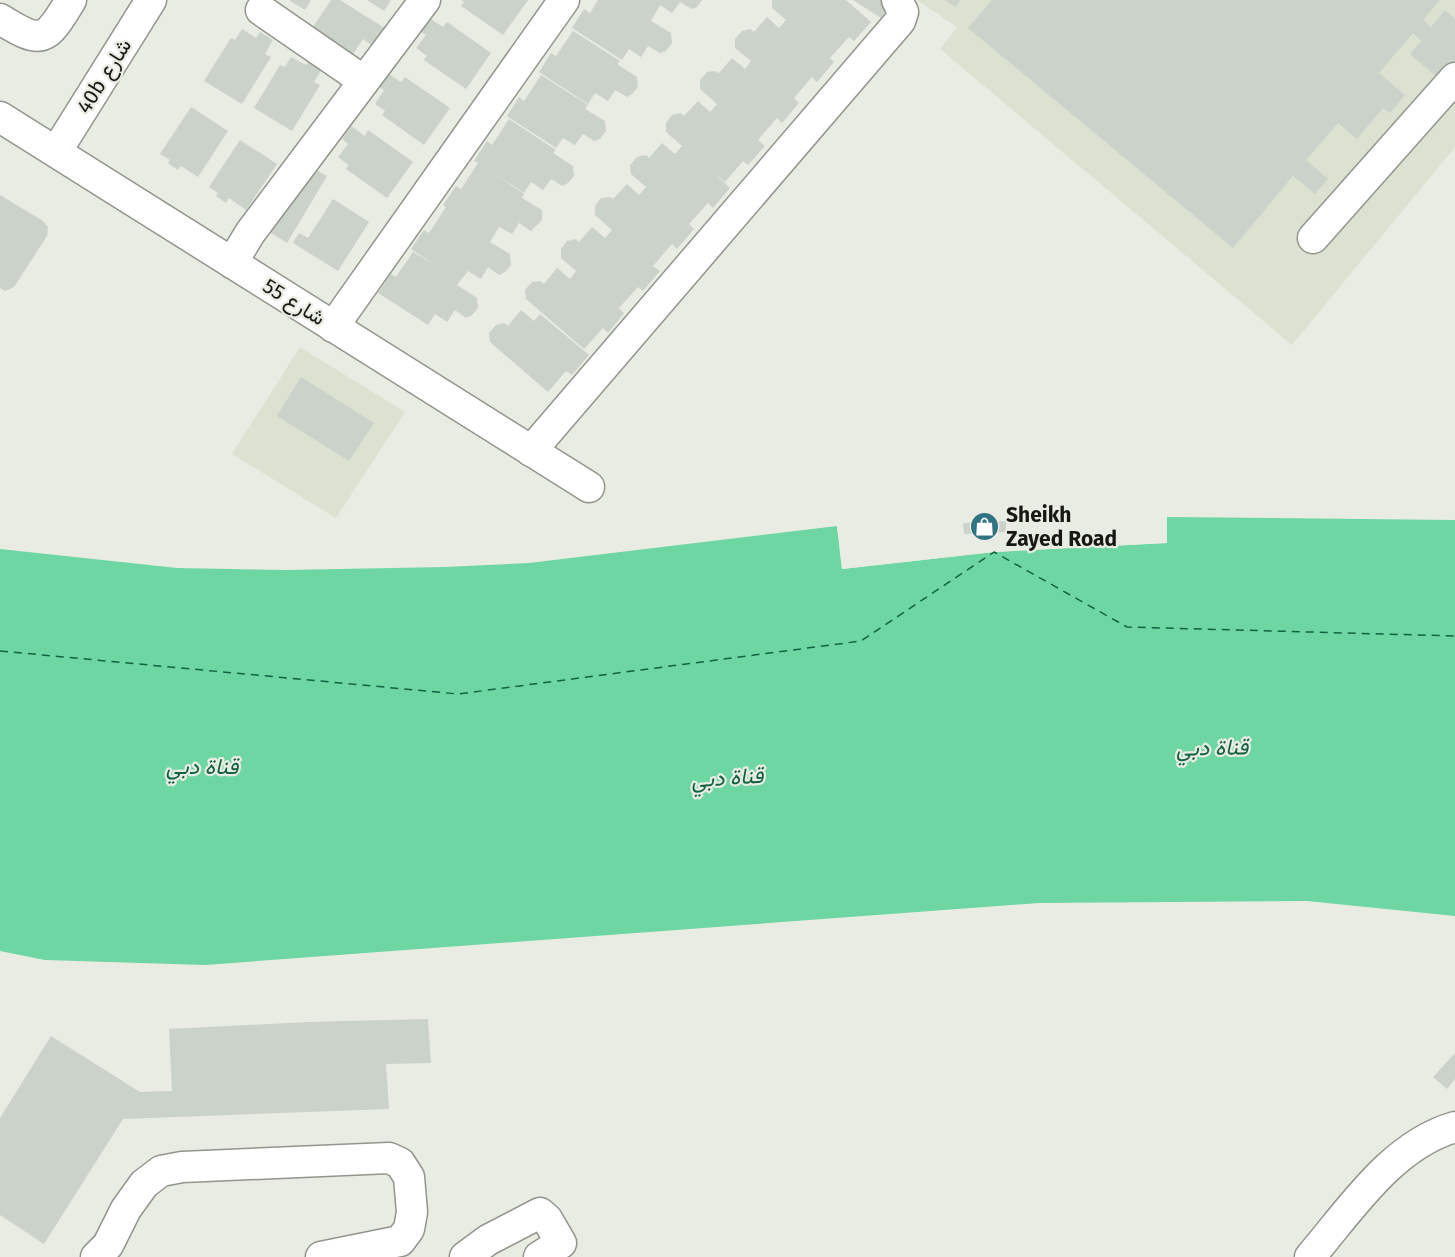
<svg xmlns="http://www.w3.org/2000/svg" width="1455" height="1257" font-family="'Fira Sans',Vazirmatn,sans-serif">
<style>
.built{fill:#dce2d1}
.water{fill:#6dd6a2}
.pier{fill:#e9ece3}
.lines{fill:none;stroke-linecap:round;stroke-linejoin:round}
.ferry{stroke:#116241;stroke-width:1.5;stroke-dasharray:8 6;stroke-linecap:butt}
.building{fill:#cbd2ca}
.minor-casing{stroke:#92958c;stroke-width:33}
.minor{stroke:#fff;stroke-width:30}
.labels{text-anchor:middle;stroke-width:4.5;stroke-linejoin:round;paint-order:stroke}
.street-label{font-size:21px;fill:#171814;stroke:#e9ece3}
.poi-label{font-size:21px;font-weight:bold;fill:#171814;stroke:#e9ece3;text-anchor:start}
.water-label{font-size:22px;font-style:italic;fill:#116241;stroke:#e9ece3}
</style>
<rect width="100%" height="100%" fill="#e9ece3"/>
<g class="built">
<polygon points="917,0 1455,0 1455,147 1292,345 940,49 957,27"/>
<polygon points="300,347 405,412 336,518 232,454"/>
</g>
<polygon class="water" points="1167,517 1455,520 1455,916 1307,901 1039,903 205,965 45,960 0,951 0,549 177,568 287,570 445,567 529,563 837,526 842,569 994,552 1167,543"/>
<polygon class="pier" points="1166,514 1167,543 994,552 842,569 837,526 840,526 845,566 994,549 1164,540 1164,517"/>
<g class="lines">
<polyline class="ferry" points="0,651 458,694 861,641 994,552 1127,627 1455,636"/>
</g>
<g class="building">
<polygon points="289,0 311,0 305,10"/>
<polygon points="331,0 340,0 386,29 374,47 363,39 351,57 311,30"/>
<polygon points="367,0 391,0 384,11"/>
<polygon points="461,0 528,0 503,35 461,6 464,2"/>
<polygon points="598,0 702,0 697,7 692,9 680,2 672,13 660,5 651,21 671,33 672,43 666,51 660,53 648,46 641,57 629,49 622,60 572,28 584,9 590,13"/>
<polygon points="772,0 846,0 871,22 854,41 849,37 830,58 834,62 817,82 812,77 794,98 799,103 782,123 777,118 758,140 765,146 748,165 743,161 725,182 713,172 730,188 713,208 708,203 689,224 694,229 677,249 672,244 653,266 660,271 643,291 638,287 619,308 624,313 608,333 603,328 584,349 526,299 525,290 532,282 540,281 544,284 557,268 570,279 576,271 561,258 561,249 567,241 576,239 579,242 592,227 605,238 612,230 595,215 595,206 601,198 610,197 613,199 627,184 639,195 646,187 631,174 630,165 637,157 646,155 649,158 662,143 675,154 682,146 666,132 666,123 672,115 681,113 684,116 698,101 710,112 717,104 700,89 700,80 707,72 715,71 719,73 732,58 745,69 751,61 735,48 735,39 742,31 750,29 754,32 767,17 779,28 786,20 772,8"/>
<polygon points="853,0 888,0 891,2 881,18"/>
<polygon points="944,0 960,0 956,7"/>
<polygon points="992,0 1440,0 1423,20 1431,27 1445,10 1455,19 1455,61 1439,79 1410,54 1421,41 1413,33 1379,73 1405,95 1390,113 1383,108 1357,139 1338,123 1306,160 1328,179 1315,194 1293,176 1233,248 968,28"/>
<polygon points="429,18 443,27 447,22 491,53 466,89 424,60 427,56 416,48 426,35 420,31"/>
<polygon points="242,29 256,38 260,32 273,40 265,54 271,57 242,104 204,81 231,38 235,40"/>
<polygon points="573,31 620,61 617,64 637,77 638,87 632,94 627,97 615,90 608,101 595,93 588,104 539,72 551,53 556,56"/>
<polygon points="291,57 306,65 310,59 323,67 314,82 320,85 292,131 254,108 280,65 285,67"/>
<polygon points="387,73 401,82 405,77 450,108 424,145 382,115 385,111 375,104 384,90 378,86"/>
<polygon points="541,75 588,105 585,109 605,121 606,131 600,139 594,141 583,134 575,145 563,138 556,148 507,116 519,97 524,101"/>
<polygon points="191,107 228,131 198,177 181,166 178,170 168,163 170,160 160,154"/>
<polygon points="509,119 556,150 553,153 573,166 574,176 568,183 562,186 551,179 543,190 531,182 524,193 487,169 524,194 522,198 542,210 542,220 531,231 519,223 512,234 499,227 490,242 510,254 511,265 505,272 499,275 488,267 481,279 468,271 457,285 477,298 478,308 472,315 466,318 455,310 447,322 435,314 428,325 378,293 391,274 396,277 413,252 433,264 411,249 424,230 429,233 446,207 443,205 456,186 461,189 478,163 474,161 487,141 492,145"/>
<polygon points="351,126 365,136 368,130 413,162 387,198 346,169 349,165 338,157 348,144 342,139"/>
<polygon points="240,140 277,164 246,210 229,198 226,203 216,196 218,193 209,187"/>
<polygon points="311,167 327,176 287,243 271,233"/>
<polygon points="0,195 43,221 48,227 47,236 14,287 5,291 0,288"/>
<polygon points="333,199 369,222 338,271 293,243 299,233 308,238"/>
<polygon points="521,310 534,321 540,314 589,355 572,375 566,371 548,392 490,342 489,333 496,325 504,323 508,326"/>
<polygon points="301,377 374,423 349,461 277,416"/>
<polygon points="1006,521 1006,532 964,534 963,523"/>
<polygon points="428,1019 431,1063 386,1064 389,1109 123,1119 44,1244 0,1215 0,1118 51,1036 140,1092 172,1091 169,1029 307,1022"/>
<polygon points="1455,1053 1455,1079 1447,1089 1433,1077"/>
</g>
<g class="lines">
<defs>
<g id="minor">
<polyline points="261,10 364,81"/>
<path d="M0,19C43,46 46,41 71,0"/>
<polyline points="0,117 589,487"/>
<polyline points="56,152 151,0"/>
<polyline points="1313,238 1455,78"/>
<polyline points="232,263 250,233 425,0"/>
<polyline points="333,327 564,0"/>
<polyline points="531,451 900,21 903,12 897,0"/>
<polyline points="96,1257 108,1245 126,1209 144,1184 161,1171 182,1167 389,1158 400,1163 409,1177 412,1212 409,1229 400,1241 321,1257"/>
<polyline points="465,1257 488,1240 540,1213 547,1219 561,1243 539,1257"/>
<path d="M1310,1257C1351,1209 1392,1145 1455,1127"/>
</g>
</defs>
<use href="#minor" class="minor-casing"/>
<use href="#minor" class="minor"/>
</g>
<defs>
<symbol id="shop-disc" viewBox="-11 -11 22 22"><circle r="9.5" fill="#307484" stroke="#e9ece3"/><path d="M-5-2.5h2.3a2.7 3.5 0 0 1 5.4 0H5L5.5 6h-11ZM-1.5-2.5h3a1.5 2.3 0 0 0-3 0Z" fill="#fff"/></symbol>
</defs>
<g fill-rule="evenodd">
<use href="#shop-disc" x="968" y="510" width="33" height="33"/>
</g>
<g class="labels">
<g class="street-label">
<text transform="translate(104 76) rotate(-58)" y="7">40b شارع</text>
<text transform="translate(294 302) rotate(32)" y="7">شارع 55</text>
</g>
<g class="poi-label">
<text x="1006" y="522">Sheikh<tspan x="1006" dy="24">Zayed Road</tspan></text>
</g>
<g class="water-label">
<text transform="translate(1212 747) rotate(-1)" y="8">قناة دبي</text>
<text x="202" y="774">قناة دبي</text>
<text transform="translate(727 777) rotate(-4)" y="8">قناة دبي</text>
</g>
</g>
</svg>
